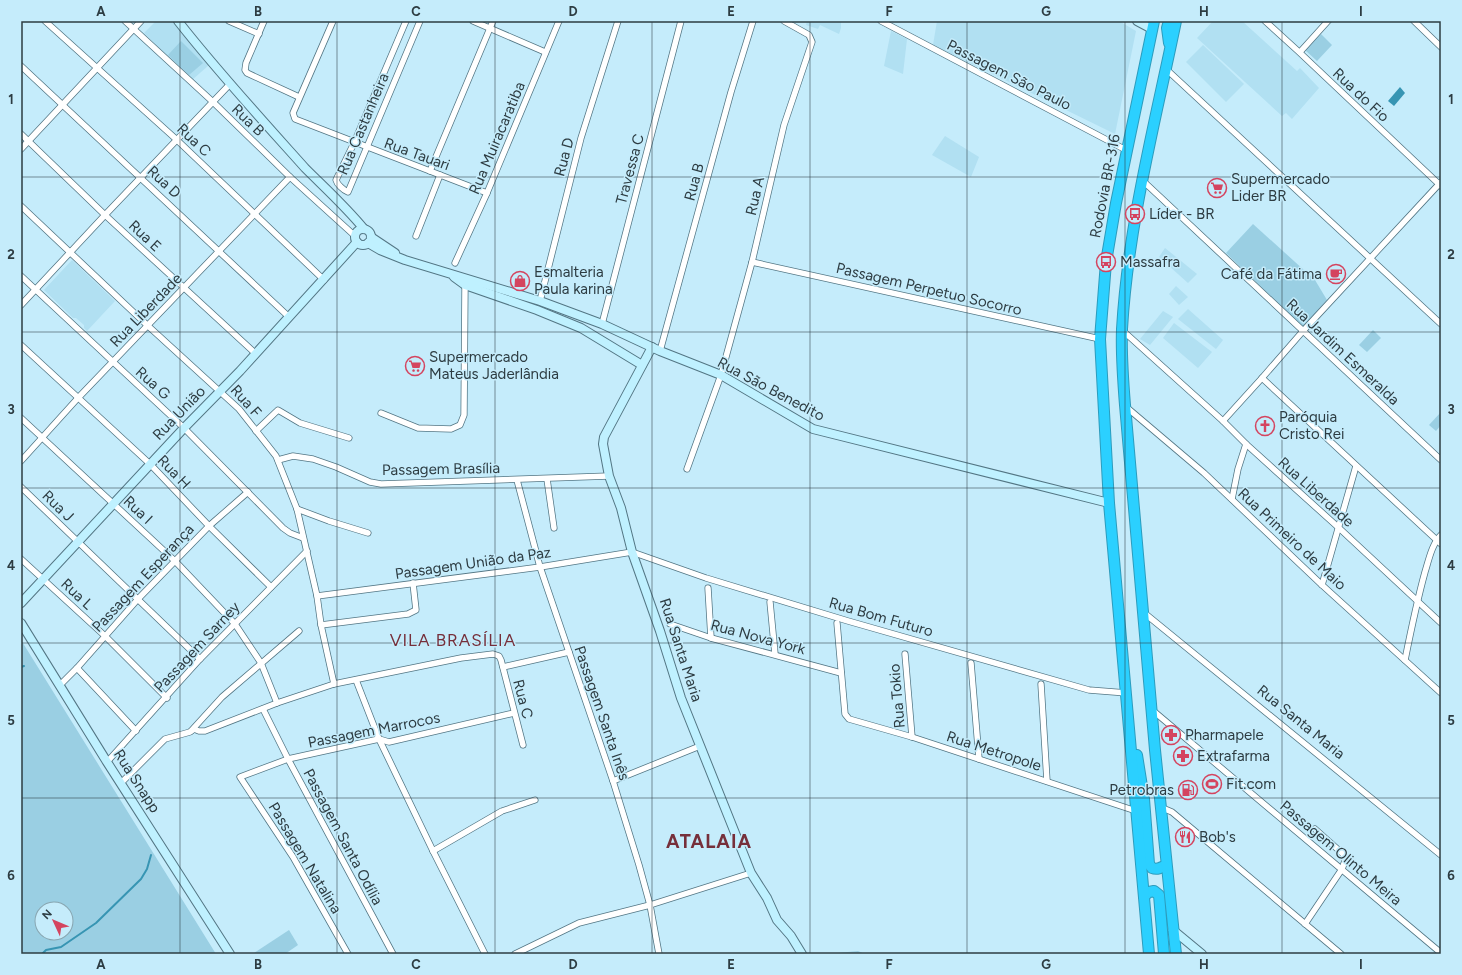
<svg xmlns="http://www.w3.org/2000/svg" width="1462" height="975" font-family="Figtree,sans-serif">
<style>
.built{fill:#b1e0f2}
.green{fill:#9acfe3;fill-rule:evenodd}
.water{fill:#3795b3}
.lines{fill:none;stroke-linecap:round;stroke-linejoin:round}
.stream{stroke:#3795b3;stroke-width:2}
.street-casing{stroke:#537684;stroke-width:7}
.secondary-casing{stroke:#537684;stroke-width:10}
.highway-casing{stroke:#2c9cbd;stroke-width:12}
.street{stroke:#fff;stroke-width:5.5}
.secondary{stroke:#bff1ff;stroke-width:8}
.highway{stroke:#2bd0ff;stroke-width:10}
.grid{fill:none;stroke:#2d3c42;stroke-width:1;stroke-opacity:0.55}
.labels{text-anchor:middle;stroke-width:3;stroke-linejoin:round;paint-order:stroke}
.street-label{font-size:15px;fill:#2d3c42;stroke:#c5ecfb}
.poi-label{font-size:15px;fill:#2d3c42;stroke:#c5ecfb;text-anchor:start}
.quarter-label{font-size:17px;letter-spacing:1px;fill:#762f3a;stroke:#c5ecfb}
.district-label{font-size:19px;font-weight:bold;letter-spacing:1px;fill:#762f3a;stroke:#c5ecfb}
.neatline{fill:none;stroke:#2d3c42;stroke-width:1.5}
.grid-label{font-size:13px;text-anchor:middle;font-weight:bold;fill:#2d3c42}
</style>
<rect width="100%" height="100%" fill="#c5ecfb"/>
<g class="built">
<polygon points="156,21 173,21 209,65 192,80 144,33"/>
<polygon points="807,21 841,21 841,28 839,34 820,25 818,29 806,25"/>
<polygon points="937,21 1119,21 1136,31 1115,134 933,45"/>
<polygon points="1213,21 1242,21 1297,71 1300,68 1319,88 1292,119 1286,113 1282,116 1197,38"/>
<polygon points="891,31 907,39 903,74 884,66"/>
<polygon points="1203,45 1244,84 1226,102 1186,62"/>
<polygon points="945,136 979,157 971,177 932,155"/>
<polygon points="1165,248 1197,274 1188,283 1159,257"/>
<polygon points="72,260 115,301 87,331 84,328 84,325 76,318 73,318 44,290"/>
<polygon points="1176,286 1188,297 1179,305 1169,294"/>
<polygon points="1188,309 1223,340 1216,349 1178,319"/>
<polygon points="1163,311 1173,317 1150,345 1140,339"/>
<polygon points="1174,323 1212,352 1198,368 1163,338"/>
</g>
<g class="green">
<polygon points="1321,34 1332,45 1317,61 1305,50"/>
<polygon points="181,41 203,63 189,75 168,55"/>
<polygon points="1253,224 1315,280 1327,300 1303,327 1226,253"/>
<polygon points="1373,330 1381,338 1367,352 1359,345"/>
<polygon points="1441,412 1441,425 1436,431 1429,425"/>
<path d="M21,640L216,954H21ZM42,909H66V933H42Z"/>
<polygon points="289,930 298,945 285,954 255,954 254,953"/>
<polygon points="858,951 865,954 828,954"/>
</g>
<polygon class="water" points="1400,87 1405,93 1394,106 1388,101"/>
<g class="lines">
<g class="stream">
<polyline points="21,667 24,666"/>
<polyline points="42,954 46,950 61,947 96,923 141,879 147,869 151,855"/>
</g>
<defs>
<g id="street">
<polyline points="45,21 177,140 324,280"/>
<polyline points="125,21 213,102 290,177 355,236"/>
<polyline points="229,21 259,34"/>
<polyline points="264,21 246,63 245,70 247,73 299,97"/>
<polyline points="333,21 293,113 295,119 487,193"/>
<path d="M406,21L354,143L336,180C337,184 343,190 348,192L420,21"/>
<polyline points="473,21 545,52"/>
<polyline points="881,21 1126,150"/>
<polyline points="1265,21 1298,51 1441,186"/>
<polyline points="1414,21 1441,47"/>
<polyline points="1300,52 1328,21"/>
<polyline points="21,66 289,317"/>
<polyline points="1166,69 1441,324"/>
<polyline points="21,134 105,215 256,354"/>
<polyline points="21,149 141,21"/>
<polyline points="430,171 493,21"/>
<polyline points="1142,180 1441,460"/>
<polyline points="21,206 147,325 239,409 276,456 297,509 317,596 321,625 334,684"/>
<polyline points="416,236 440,175"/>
<polyline points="752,262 1100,339"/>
<polyline points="455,263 487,193 559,21"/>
<polyline points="21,276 184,428 283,528 290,533 303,538"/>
<polyline points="540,301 581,138 618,21"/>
<polyline points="21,305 105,215 230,84"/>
<polyline points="602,324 681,21"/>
<polyline points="1122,330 1223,421 1246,444 1339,528 1441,623"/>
<polyline points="21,345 150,464 209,526 271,587"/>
<polyline points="660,351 731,92 753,21"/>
<polyline points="1262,378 1441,544"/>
<polyline points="1125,406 1204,473 1322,585 1441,693"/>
<polyline points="381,413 418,428 451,429 460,425 464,415 465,285"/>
<polyline points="21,418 175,561 235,624 261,663 277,703"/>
<polyline points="1223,421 1262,378 1303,331 1441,182"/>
<polyline points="256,431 278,410 300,423 349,438"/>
<polyline points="278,460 293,456 313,459 336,467 370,482 381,484 609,476"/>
<polyline points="21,461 78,398 290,177"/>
<polyline points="687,469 721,375 752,262 784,125 812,42 809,35 784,21"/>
<polyline points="547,479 554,528"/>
<polyline points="517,480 540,567 613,781 639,865 650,905 659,954"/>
<polyline points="21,487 200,659"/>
<polyline points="1232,499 1238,469 1246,444"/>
<polyline points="297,509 329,521 368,533"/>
<polyline points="21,559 105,636 167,698"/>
<polyline points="1322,585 1356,466"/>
<polyline points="708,588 711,638"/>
<polyline points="317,596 540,567 632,552 706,578 848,621 1089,690 1127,693"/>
<polyline points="770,602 775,654"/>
<polyline points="1143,612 1441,855"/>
<polyline points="837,623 845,714 849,719 912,737 1136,811"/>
<polyline points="670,624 711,638 841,673"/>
<polyline points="321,625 408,614 416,610 413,583"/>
<polyline points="905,654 912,737"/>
<path d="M1405,660C1411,630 1417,601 1425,572C1429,559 1432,544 1441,535"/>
<polyline points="971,663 979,759"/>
<polyline points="503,667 569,652"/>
<polyline points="77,668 136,731"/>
<polyline points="356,680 379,739 433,851 485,954"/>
<polyline points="1041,684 1047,781"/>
<polyline points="60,685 77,668 138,599 209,526 248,492"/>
<polyline points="263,709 288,759 393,954"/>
<polyline points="1151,709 1441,953"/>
<polyline points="191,731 222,697 299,631"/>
<polyline points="107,762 200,659 307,551"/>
<polyline points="613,781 700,746"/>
<polyline points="121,783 165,739 190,732 194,729 199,731 205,731 277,703 334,684 461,658 493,654 499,656 501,660 523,745"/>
<polyline points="1160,807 1172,812 1341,954"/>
<polyline points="433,851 502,811 535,800"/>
<polyline points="1305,924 1342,869 1346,858 1343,854 1315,829"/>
<polyline points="348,954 293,857 240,777 288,759 379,739 389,742 514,713"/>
<polyline points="515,954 579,923 650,905 751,873"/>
</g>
<g id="secondary">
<path d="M178,21C218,72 262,120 305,168C325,188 346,207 364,229"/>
<polyline points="1137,21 1152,29"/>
<circle cx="363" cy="237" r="8"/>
<polyline points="371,237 395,253"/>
<polyline points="368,243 380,250 405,260 540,301 602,324 660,351 721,375 813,429 1109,503"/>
<polyline points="454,277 465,285 537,310 581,328 642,365"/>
<polyline points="652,347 604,437 603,444 609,476 621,508 632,552 660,631 681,698 751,873 767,898 777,920 791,936 802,954"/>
<polyline points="21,603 184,428 240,371 357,242"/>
<polyline points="21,623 107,762 230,954"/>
<polyline points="1173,930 1202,954"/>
</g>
<g id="highway">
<polyline points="1169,21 1167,28 1169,43"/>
<path d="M1137,755L1144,799L1149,864L1152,868C1157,870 1161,868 1166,865"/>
<polyline points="1144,896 1149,892 1154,891 1159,895 1164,954"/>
<polyline points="1149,954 1109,503 1100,339 1106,262 1116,203 1154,21"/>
<path d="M1176,954L1155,750L1125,405C1123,380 1121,355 1122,329C1128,225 1155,123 1176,21"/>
</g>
</defs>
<use href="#street" class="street-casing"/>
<use href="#secondary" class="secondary-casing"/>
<use href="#highway" class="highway-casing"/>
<use href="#street" class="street"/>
<use href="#secondary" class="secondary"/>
<use href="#highway" class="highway"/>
</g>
<path class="grid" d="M180,21V954M337,21V954M495,21V954M652,21V954M810,21V954M967,21V954M1125,21V954M1282,21V954M21,177H1441M21,332H1441M21,488H1441M21,643H1441M21,798H1441"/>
<defs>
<symbol id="supermarket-ring" viewBox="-11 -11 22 22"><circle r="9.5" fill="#c5ecfb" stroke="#d4445f" stroke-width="1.5"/><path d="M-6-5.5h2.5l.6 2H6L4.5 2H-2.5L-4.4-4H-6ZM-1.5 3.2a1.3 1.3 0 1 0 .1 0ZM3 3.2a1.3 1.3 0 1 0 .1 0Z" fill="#d4445f"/></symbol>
<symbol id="bus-ring" viewBox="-11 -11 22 22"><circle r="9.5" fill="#c5ecfb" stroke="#d4445f" stroke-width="1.5"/><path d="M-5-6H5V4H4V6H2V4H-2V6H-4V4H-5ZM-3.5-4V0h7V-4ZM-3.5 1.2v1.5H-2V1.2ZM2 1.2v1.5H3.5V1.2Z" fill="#d4445f"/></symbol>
<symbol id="cafe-ring" viewBox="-11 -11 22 22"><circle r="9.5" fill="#c5ecfb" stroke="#d4445f" stroke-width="1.5"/><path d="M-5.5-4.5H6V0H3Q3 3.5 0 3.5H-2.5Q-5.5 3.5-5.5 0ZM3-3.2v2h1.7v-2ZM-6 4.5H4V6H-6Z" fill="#d4445f"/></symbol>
<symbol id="shop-ring" viewBox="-11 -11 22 22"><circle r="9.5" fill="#c5ecfb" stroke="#d4445f" stroke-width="1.5"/><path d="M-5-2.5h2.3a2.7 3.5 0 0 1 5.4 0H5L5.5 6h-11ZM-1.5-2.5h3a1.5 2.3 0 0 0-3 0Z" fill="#d4445f"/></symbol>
<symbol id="church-ring" viewBox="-11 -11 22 22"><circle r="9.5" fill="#c5ecfb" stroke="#d4445f" stroke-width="1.5"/><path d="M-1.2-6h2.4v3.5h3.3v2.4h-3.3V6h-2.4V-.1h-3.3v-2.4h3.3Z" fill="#d4445f"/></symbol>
<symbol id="pharmacy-ring" viewBox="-11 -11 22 22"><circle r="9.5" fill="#c5ecfb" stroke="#d4445f" stroke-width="1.5"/><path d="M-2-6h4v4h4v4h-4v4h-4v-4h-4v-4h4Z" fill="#d4445f"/></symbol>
<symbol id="stadium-ring" viewBox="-11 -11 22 22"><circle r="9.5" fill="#c5ecfb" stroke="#d4445f" stroke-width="1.5"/><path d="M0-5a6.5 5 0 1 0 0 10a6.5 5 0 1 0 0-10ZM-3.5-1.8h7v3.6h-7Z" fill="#d4445f"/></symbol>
<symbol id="fuel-ring" viewBox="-11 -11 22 22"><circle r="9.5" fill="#c5ecfb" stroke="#d4445f" stroke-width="1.5"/><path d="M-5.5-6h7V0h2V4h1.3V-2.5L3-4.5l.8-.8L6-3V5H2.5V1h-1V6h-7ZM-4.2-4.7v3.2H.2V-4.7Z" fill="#d4445f"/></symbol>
<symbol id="restaurant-ring" viewBox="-11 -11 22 22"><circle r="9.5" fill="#c5ecfb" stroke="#d4445f" stroke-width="1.5"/><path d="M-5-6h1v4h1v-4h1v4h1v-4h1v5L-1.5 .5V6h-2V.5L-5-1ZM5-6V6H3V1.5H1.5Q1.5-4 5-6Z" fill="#d4445f"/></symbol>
</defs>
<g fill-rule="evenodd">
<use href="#supermarket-ring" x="1206" y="177" width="22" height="22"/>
<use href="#bus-ring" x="1124" y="203" width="22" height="22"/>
<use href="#bus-ring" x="1095" y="251" width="22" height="22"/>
<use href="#cafe-ring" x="1325" y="263" width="22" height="22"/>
<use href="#shop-ring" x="509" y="270" width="22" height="22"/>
<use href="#supermarket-ring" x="404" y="355" width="22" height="22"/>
<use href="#church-ring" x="1254" y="415" width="22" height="22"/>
<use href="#pharmacy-ring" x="1160" y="724" width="22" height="22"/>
<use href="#pharmacy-ring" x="1172" y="745" width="22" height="22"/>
<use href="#stadium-ring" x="1201" y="773" width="22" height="22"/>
<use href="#fuel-ring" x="1177" y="779" width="22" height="22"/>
<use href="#restaurant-ring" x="1174" y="826" width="22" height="22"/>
</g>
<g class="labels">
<g class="street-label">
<text transform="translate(1009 75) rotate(27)" y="5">Passagem São Paulo</text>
<text transform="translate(1361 95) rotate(43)" y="5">Rua do Fio</text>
<text transform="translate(248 120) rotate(44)" y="5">Rua B</text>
<text transform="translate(363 124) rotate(-67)" y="5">Rua Castanheira</text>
<text transform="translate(497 138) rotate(-67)" y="5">Rua Muiracaratiba</text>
<text transform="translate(194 140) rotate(43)" y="5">Rua C</text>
<text transform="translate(417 154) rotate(20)" y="5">Rua Tauari</text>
<text transform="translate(564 157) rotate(-75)" y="5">Rua D</text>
<text transform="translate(630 169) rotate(-75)" y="5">Travessa C</text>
<text transform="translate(164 182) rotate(43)" y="5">Rua D</text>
<text transform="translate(694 182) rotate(-75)" y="5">Rua B</text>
<text transform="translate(1105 186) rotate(-79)" y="5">Rodovia BR-316</text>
<text transform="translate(755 196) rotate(-77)" y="5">Rua A</text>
<text transform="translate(145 236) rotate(43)" y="5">Rua E</text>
<text transform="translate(929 289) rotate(13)" y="5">Passagem Perpetuo Socorro</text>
<text transform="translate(146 310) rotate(-46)" y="5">Rua Liberdade</text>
<text transform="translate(1343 352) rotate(43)" y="5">Rua Jardim Esmeralda</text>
<text transform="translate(153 383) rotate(42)" y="5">Rua G</text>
<text transform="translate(771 389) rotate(28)" y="5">Rua São Benedito</text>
<text transform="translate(246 401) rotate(48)" y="5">Rua F</text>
<text transform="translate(179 413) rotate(-46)" y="5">Rua União</text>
<text transform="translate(441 469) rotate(-1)" y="5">Passagem Brasília</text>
<text transform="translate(174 472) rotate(46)" y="5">Rua H</text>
<text transform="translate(1316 492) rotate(42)" y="5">Rua Liberdade</text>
<text transform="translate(58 506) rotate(44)" y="5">Rua J</text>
<text transform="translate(138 510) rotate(43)" y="5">Rua I</text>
<text transform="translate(1292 539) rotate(43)" y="5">Rua Primeiro de Maio</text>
<text transform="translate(473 563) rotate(-8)" y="5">Passagem União da Paz</text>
<text transform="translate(143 578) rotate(-47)" y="5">Passagem Esperança</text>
<text transform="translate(77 594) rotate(43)" y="5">Rua L</text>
<text transform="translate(881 617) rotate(16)" y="5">Rua Bom Futuro</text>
<text transform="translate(758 637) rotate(15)" y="5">Rua Nova York</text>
<text transform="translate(197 647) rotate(-47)" y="5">Passagem Sarney</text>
<text transform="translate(681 650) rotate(72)" y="5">Rua Santa Maria</text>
<text transform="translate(897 696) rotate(-95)" y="5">Rua Tokio</text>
<text transform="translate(523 699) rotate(75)" y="5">Rua C</text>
<text transform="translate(602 713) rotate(71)" y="5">Passagem Santa Inês</text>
<text transform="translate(1301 722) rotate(39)" y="5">Rua Santa Maria</text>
<text transform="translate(374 730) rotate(-11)" y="5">Passagem Marrocos</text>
<text transform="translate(994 751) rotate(18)" y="5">Rua Metropole</text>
<text transform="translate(137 781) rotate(57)" y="5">Rua Snapp</text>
<text transform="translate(343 837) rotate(62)" y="5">Passagem Santa Odília</text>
<text transform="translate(1341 853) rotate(40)" y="5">Passagem Olinto Meira</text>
<text transform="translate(305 858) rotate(59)" y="5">Passagem Natalina</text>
</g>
<g class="poi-label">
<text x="1231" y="184">Supermercado<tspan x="1231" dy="17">Lider BR</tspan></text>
<text x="1149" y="219">Líder - BR</text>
<text x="1120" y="267">Massafra</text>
<text x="534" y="277">Esmalteria<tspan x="534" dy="17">Paula karina</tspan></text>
<text x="1322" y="279" text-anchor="end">Café da Fátima</text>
<text x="429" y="362">Supermercado<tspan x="429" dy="17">Mateus Jaderlândia</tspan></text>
<text x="1279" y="422">Paróquia<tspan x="1279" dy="17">Cristo Rei</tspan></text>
<text x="1185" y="740">Pharmapele</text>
<text x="1197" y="761">Extrafarma</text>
<text x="1226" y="789">Fit.com</text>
<text x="1174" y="795" text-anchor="end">Petrobras</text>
<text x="1199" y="842">Bob's</text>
</g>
<g class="quarter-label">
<text x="453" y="646">VILA BRASÍLIA</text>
</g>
<g class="district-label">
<text x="709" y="848">ATALAIA</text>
</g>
</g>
<rect width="1462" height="975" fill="none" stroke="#c5ecfb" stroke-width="44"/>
<g transform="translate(54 921) rotate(314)"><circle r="19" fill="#c5ecfb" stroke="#88a6b1"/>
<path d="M0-3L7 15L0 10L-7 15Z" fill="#d4445f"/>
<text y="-6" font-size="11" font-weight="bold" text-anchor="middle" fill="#2d3c42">N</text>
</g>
<rect x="22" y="22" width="1418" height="931" class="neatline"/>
<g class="grid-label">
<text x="101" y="16">A</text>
<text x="258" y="16">B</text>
<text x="416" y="16">C</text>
<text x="573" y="16">D</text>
<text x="731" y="16">E</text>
<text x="889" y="16">F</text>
<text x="1046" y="16">G</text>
<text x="1204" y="16">H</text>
<text x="1361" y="16">I</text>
<text x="11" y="104">1</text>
<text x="1451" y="104">1</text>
<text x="11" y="259">2</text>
<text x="1451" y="259">2</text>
<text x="11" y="414">3</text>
<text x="1451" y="414">3</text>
<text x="11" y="570">4</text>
<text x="1451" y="570">4</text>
<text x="11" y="725">5</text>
<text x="1451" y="725">5</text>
<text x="11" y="880">6</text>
<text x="1451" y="880">6</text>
<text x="101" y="969">A</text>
<text x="258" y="969">B</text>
<text x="416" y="969">C</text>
<text x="573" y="969">D</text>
<text x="731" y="969">E</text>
<text x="889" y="969">F</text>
<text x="1046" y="969">G</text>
<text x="1204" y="969">H</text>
<text x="1361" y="969">I</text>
</g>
</svg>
